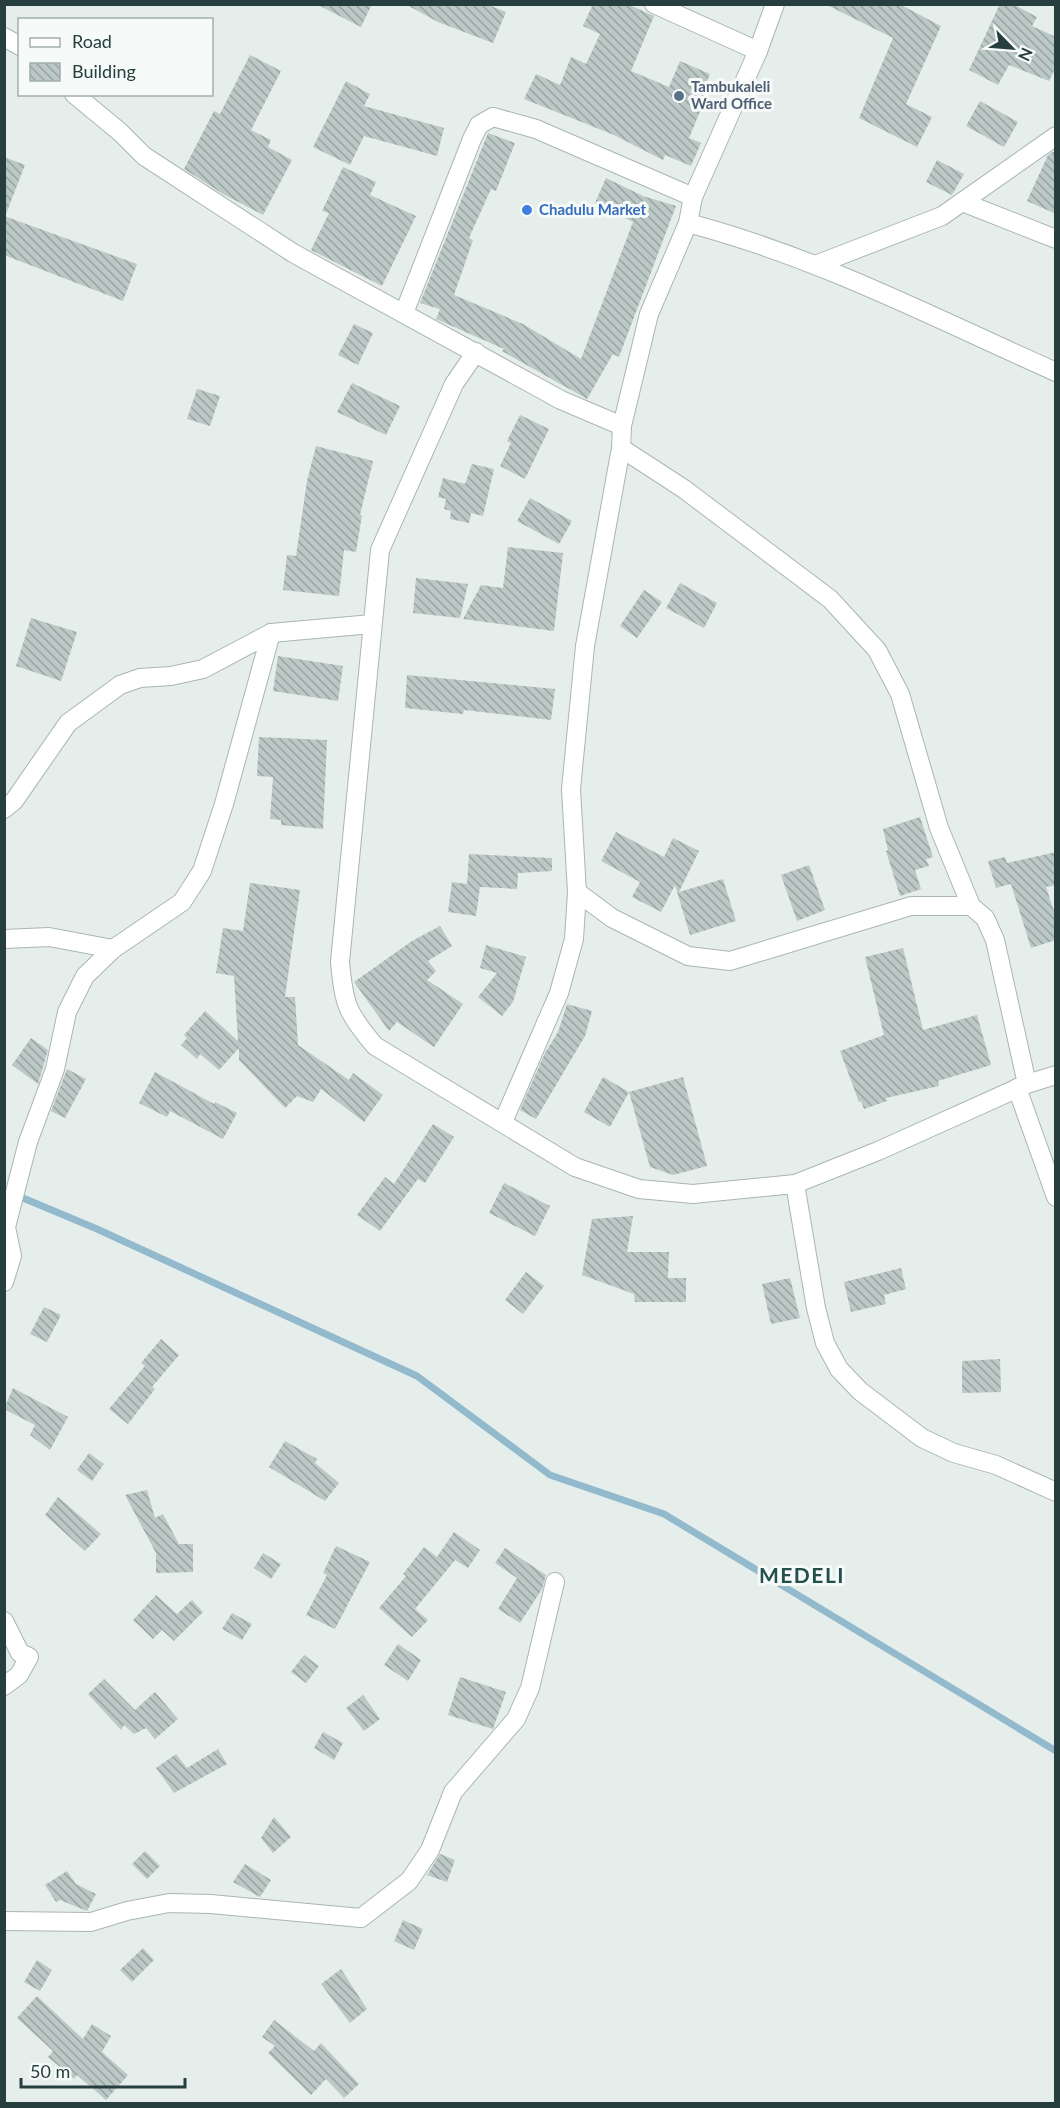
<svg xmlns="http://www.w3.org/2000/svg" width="1060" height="2108" font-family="Lato,sans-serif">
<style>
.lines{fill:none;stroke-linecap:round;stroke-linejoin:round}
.stream{stroke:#93b9cd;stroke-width:7}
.building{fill:url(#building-back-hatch)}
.street-casing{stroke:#a9b6b4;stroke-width:20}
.street{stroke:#fff;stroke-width:18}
.service-dot{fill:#5c6f8a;stroke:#f6faf9;stroke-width:2}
.shop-dot{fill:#3f7fe0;stroke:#f6faf9;stroke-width:2}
.labels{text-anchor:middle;stroke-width:6;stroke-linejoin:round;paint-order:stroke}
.service-label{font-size:15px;font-weight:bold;fill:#4e5e75;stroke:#f6faf9;text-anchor:start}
.shop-label{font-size:15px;font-weight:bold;fill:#366cbe;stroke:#f6faf9;text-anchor:start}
.district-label{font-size:21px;font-weight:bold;letter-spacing:1.5px;fill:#234f4d;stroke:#f6faf9}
</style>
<defs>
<pattern id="building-back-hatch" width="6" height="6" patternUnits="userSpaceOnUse" patternTransform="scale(1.5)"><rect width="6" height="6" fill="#bbc8c5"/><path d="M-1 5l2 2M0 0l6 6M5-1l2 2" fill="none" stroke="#98a4a1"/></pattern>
</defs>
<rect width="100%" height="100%" fill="#e6eeec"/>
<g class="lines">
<polyline class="stream" points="16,1199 23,1198 97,1229 417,1376 550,1475 664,1514 1056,1751"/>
</g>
<g class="building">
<polygon points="316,4 372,4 361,27"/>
<polygon points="405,4 486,4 506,12 493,43 438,22"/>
<polygon points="593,4 627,4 654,16 631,71 669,87 680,61 710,74 702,93 707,95 689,138 701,143 691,166 665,155 663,160 614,135 524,99 536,74 560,85 571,57 586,64 600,34 583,26"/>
<polygon points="825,4 899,4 941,26 906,104 932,117 917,147 859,118 893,38"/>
<polygon points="1000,4 1013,4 1037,17 1032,26 1056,37 1056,67 1049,81 1009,65 998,85 969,70"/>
<polygon points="250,55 281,71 251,130 271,140 268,147 292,160 263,215 223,194 184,169 214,111 220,114"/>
<polygon points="346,81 370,94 364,106 444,128 437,156 364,136 350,165 313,147"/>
<polygon points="980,101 1018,122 1004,147 966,126"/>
<polygon points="488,133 515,143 496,191 491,189 469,238 473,240 454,295 523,324 581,359 633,222 595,203 606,178 643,196 676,206 619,357 613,354 587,399 502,351 504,349 436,319 440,309 420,303"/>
<polygon points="1056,150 1056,214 1027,201 1048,155"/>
<polygon points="4,157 25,165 6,214 4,214"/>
<polygon points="937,160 964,174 952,195 926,182"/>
<polygon points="343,167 376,182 370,195 416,216 382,286 311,250 329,213 322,211"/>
<polygon points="4,216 137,264 123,301 4,255"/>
<polygon points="354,324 373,333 358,365 338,355"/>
<polygon points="352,383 400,406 386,435 337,412"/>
<polygon points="197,389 220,396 210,426 187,419"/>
<polygon points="520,415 549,429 525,479 500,466 511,443 507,441"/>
<polygon points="316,446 373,461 360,515 362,515 356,552 344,550 339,596 283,590 287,555 296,556 307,481"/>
<polygon points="472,464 494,469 483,516 471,513 469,523 450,519 451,511 444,509 446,499 438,497 443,478 465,484"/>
<polygon points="530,498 572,521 559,544 517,521"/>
<polygon points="508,547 563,553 554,631 463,619 481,585 503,588"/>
<polygon points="416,578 468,584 460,618 413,613"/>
<polygon points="680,583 717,603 704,628 666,608"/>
<polygon points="644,590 662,602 637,638 620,626"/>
<polygon points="31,618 77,632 61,681 16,666"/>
<polygon points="278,656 343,666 338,701 273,691"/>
<polygon points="407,675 555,689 551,720 464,710 463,714 405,708"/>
<polygon points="259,737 327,740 323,829 281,825 281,820 270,819 273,777 257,776"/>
<polygon points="920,817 933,857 926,859 929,866 915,870 921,889 900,896 886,851 888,850 883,829"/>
<polygon points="616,832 664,857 673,838 699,851 679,892 723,879 736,921 690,935 675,885 661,912 632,897 640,882 601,861"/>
<polygon points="1056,852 1056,885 1046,887 1056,917 1056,940 1031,948 1011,884 996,888 988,861 1005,857 1007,863"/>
<polygon points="469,854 552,858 552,871 518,873 517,889 480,887 476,916 448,912 452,882 467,884"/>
<polygon points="809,865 825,910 797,921 781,875"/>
<polygon points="250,883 300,890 285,997 295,997 298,1045 349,1080 353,1073 383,1095 364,1122 321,1089 313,1102 297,1096 285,1108 239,1060 239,1048 219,1070 200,1054 197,1059 181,1045 187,1038 184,1035 205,1011 238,1041 234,976 216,973 223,928 243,931"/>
<polygon points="440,926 452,946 428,961 436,971 427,980 463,1004 434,1047 397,1022 389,1031 354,982 412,941"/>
<polygon points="486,945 526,957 513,1002 502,1016 478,997 497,973 480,968"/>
<polygon points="903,948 923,1030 977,1015 991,1065 938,1081 939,1086 886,1098 887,1101 864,1109 861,1101 859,1102 840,1051 884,1035 865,957"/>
<polygon points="567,1004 592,1011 585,1036 536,1119 520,1110 545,1053 558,1032"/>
<polygon points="31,1038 48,1050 38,1084 12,1065"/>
<polygon points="67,1069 86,1079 65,1118 51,1111"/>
<polygon points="155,1072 214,1104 215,1102 237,1113 223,1139 170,1111 167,1117 139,1103"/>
<polygon points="603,1077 629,1092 610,1127 584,1112"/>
<polygon points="683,1077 707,1166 673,1175 650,1167 629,1092"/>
<polygon points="433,1124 454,1137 425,1183 418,1179 380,1231 357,1215 385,1177 394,1184"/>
<polygon points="504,1183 550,1206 535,1236 489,1213"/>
<polygon points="633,1216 627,1252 669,1252 668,1278 686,1278 686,1302 635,1302 634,1294 582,1275 592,1219"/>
<polygon points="901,1268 906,1289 884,1295 886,1304 851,1312 844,1282"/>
<polygon points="526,1272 544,1286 523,1314 505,1300"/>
<polygon points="790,1278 800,1318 771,1324 762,1284"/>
<polygon points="44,1307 61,1315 47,1342 30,1334"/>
<polygon points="161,1339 179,1355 152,1387 155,1389 128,1424 109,1409 145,1366 141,1363"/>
<polygon points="1000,1359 1001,1392 962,1393 962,1361"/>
<polygon points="13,1388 68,1417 50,1450 30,1435 35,1425 4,1409"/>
<polygon points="285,1441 317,1459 315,1463 339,1483 325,1501 269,1467"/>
<polygon points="89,1453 104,1464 92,1481 77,1470"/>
<polygon points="147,1490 155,1518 163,1514 179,1544 193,1544 193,1572 156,1573 156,1553 125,1495"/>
<polygon points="58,1497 101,1534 85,1551 45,1515"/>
<polygon points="454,1532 480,1550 468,1568 455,1560 415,1609 428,1620 412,1637 379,1608 406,1576 403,1574 424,1547 437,1557"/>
<polygon points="336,1546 370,1562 335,1629 306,1615 327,1575 323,1573"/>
<polygon points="505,1548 546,1575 542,1589 520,1623 498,1609 517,1578 495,1563"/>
<polygon points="263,1553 281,1564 271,1579 254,1568"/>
<polygon points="156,1595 177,1614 192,1600 203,1612 174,1641 162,1630 153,1639 133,1620"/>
<polygon points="232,1613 252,1624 242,1640 222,1629"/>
<polygon points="398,1644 421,1660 408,1681 384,1665"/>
<polygon points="304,1655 319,1666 306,1683 291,1672"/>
<polygon points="460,1677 506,1692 493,1729 448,1715"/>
<polygon points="104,1679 135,1710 155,1692 178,1719 155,1739 146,1728 134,1734 124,1725 121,1730 88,1694"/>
<polygon points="363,1695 380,1719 364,1731 346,1708"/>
<polygon points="323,1732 343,1743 334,1760 314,1748"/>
<polygon points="218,1749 227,1764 174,1793 156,1768 176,1754 187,1768"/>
<polygon points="274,1817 291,1837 273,1853 261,1838"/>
<polygon points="145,1851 160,1866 147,1879 132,1864"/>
<polygon points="440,1854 455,1860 447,1882 427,1875"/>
<polygon points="245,1864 271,1880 260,1897 233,1882"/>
<polygon points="67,1871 76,1884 96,1894 87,1911 60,1900 56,1902 45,1885"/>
<polygon points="403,1920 423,1929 414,1950 394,1941"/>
<polygon points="143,1948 154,1960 132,1982 120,1970"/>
<polygon points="37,1960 52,1970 40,1991 24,1982"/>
<polygon points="341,1969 367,2009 350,2023 321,1984"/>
<polygon points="37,1996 83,2039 92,2024 111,2036 102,2052 128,2075 106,2100 77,2075 74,2079 48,2057 53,2051 17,2018"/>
<polygon points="274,2020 314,2051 321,2043 359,2084 344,2098 326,2079 311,2095 268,2053 275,2046 262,2037"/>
</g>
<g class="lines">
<defs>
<g id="street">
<polyline points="654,4 758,51"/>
<polyline points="4,37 20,46"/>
<polyline points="74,94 120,132 144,156 293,253 561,400 622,426"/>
<polyline points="962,202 1056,239"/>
<path d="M688,223C820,258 932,317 1056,372"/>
<polyline points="818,264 942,216 1056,136"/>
<polyline points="404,313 472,139 479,125 493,117 536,129 693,197"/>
<path d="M476,352L454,384L380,550L340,962C344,1005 347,1013 375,1046L575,1167L639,1189L693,1194L795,1184L878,1151L1027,1084L1056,1075"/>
<polyline points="621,448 684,489 830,599 877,650 900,694 939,828 971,906"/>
<polyline points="4,809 14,801 68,723 120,685 140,678 171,676 203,669 271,633 372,624"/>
<polyline points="577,892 612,918 688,956 730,961 911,906 971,906 985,918 995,940 1027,1084"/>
<polyline points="4,939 49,937 113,949"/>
<polyline points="1017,1088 1056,1197"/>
<polyline points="503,1122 559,993 574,939 577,892 571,789 585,646 621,448 622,426 649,314 688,223 693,197 758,51 775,4"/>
<polyline points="795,1184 816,1308 825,1343 839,1369 860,1391 922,1438 954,1453 996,1465 1056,1492"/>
<polyline points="4,1282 12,1256 6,1227 28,1142 55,1069 67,1012 85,976 113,949 182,902 202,871 224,804 271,633"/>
<polyline points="4,1621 20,1653 29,1657 19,1675 4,1686"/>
<polyline points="4,1921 91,1922 127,1911 169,1903 211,1904 361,1918 409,1881 430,1850 453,1792 516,1719 530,1688 555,1582"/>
</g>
</defs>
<use href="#street" class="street-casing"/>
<use href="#street" class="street"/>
</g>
<circle class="service-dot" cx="679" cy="96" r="6"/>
<circle class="shop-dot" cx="527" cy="210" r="6"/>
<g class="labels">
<g class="service-label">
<text x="691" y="92">Tambukaleli<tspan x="691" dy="17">Ward Office</tspan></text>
</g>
<g class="shop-label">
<text x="539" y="215">Chadulu Market</text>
</g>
<g class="district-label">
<text x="802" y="1583">MEDELI</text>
</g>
</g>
<rect width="1060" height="2108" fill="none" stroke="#263e3d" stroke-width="12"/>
<rect x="18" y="18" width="195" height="78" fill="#f6faf9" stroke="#a3afae" stroke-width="1.5"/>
<rect x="30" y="38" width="30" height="9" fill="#ffffff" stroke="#a3afae" stroke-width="1.5"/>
<text x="72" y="48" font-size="18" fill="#263e3d">Road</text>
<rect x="30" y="63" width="30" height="18" fill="url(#building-back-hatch)" stroke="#a3afae" stroke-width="1.5"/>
<text x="72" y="78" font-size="18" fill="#263e3d">Building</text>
<g transform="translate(1012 48) rotate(115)" stroke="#f6faf9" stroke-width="4.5" paint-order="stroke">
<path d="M0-4.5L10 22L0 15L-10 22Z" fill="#263e3d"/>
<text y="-9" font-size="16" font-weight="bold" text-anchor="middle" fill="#263e3d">N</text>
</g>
<path d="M21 2078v9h164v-9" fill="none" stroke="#263e3d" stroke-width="3"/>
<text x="30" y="2078" font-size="18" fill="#263e3d" stroke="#f6faf9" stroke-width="4.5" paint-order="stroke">50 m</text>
</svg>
